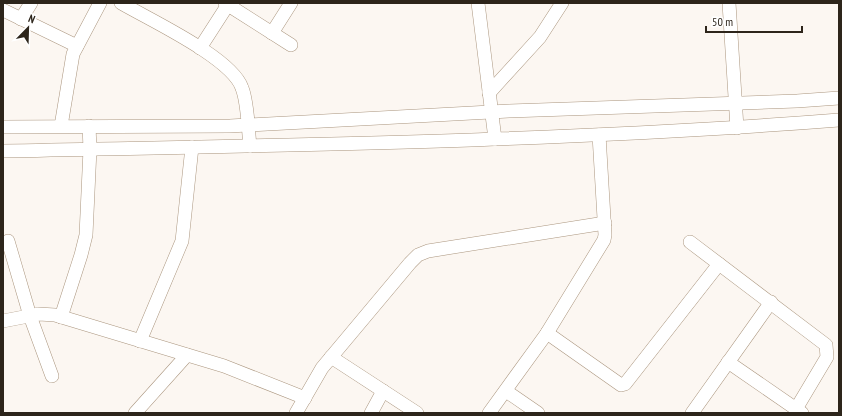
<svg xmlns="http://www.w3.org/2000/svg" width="842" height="416" font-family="'PT Sans Narrow',sans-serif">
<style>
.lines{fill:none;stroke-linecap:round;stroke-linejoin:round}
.minor-casing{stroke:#ab967f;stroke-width:14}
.minor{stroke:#fff;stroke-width:13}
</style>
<rect width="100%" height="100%" fill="#fcf7f2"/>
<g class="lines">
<defs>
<g id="minor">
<path d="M121,3C150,20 232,58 242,88C248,103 248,129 250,146"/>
<polyline points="225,3 291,45"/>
<polyline points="478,3 495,139"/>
<polyline points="729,3 737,128"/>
<polyline points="3,10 77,46"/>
<polyline points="21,19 31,3"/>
<polyline points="272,33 291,3"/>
<polyline points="200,48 229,3"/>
<polyline points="489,93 540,37 562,3"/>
<polyline points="61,126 73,54 100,3"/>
<polyline points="3,127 230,126 509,111 797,101 839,98"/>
<path d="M3,151C282,145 561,142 839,120"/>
<polyline points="8,241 30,316 52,376"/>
<polyline points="690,242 826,345 827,357 796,409"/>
<polyline points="61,317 81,255 86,235 90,149 89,126"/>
<polyline points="3,321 39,314 55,315 224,366 305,398"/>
<polyline points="547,333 621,385 625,384 719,264"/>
<polyline points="140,341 182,241 192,147"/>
<polyline points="331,357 417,413"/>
<polyline points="728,362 802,413"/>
<polyline points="506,391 538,413"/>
<polyline points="135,413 187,355"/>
<polyline points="296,413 322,368 410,263 418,255 428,251 605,223"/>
<polyline points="371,413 383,391"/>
<polyline points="489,413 547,333 604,240 605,235 599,135"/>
<polyline points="692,413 771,302"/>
</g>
</defs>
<use href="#minor" class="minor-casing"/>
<use href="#minor" class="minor"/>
</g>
<rect width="842" height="416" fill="none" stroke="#2d251b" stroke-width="8"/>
<g transform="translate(28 28) rotate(23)" stroke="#ffffff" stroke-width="3" paint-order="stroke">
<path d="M0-3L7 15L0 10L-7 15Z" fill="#2d251b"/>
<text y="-6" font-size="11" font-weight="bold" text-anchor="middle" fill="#2d251b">N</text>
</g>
<path d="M706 26v6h96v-6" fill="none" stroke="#2d251b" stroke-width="2"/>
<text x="712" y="26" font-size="12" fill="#2d251b" stroke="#ffffff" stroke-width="3" paint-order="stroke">50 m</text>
</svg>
